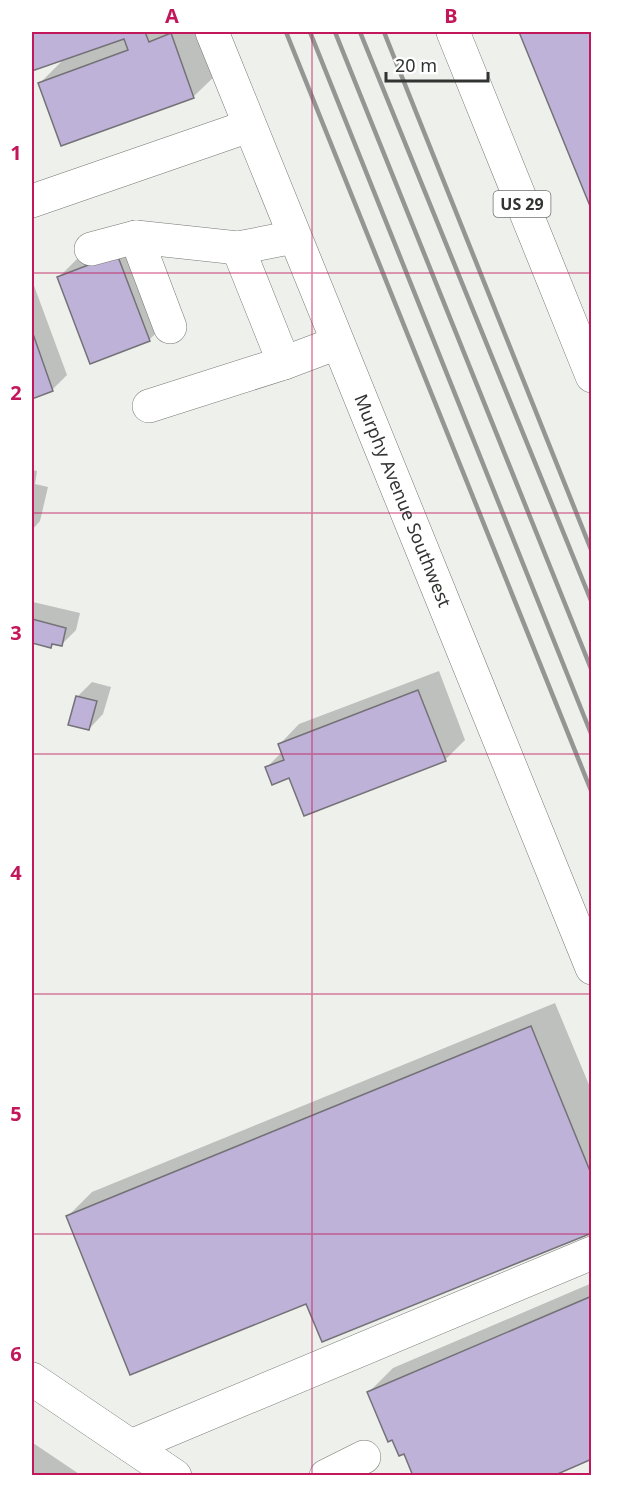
<svg xmlns="http://www.w3.org/2000/svg" width="623" height="1507" font-family="'Noto Sans',sans-serif">
<style>
.shadow{fill:#0003}
.building{fill:#bfb2d9;stroke:#747277;stroke-width:1.5}
.lines{fill:none;stroke-linecap:round;stroke-linejoin:round}
.minor-casing{stroke:#767974;stroke-width:34}
.major-casing{stroke:#767974;stroke-width:34}
.minor{stroke:#fff;stroke-width:33}
.major{stroke:#fff;stroke-width:33}
.rail{stroke:#949693;stroke-width:4.5}
.grid{fill:none;stroke:#c2185b;stroke-width:1.5;stroke-opacity:0.55}
.labels{text-anchor:middle;stroke-width:4.5;stroke-linejoin:round;paint-order:stroke}
.shield{fill:#fff;stroke:#707170;stroke-width:1.5}
.shield-label{font-size:16px;font-weight:bold;fill:#323432}
.street-label{font-size:18px;fill:#323432;stroke:#fff}
.neatline{fill:none;stroke:#c2185b;stroke-width:2}
.grid-label{font-size:20px;text-anchor:middle;font-weight:bold;fill:#c2185b}
</style>
<rect width="100%" height="100%" fill="#edf0eb"/>
<g class="shadow">
<polygon points="32,32 203,32 218,73 193,97 40,83 65,58 32,70"/>
<polygon points="520,32 592,32 592,207"/>
<polygon points="137,235 169,320 149,340 59,277 79,257"/>
<polygon points="32,283 33,283 67,375 52,390 32,397"/>
<polygon points="32,470 37,471 35,484 48,487 40,521 32,530"/>
<polygon points="33,602 80,613 76,630 62,644 55,643 51,647 32,642"/>
<polygon points="439,671 465,740 445,760 290,776 267,767 282,752 279,745 299,724"/>
<polygon points="92,682 111,687 103,714 89,729 70,724 78,696"/>
<polygon points="555,1003 592,1092 592,1231 68,1216 92,1192"/>
<polygon points="592,1283 592,1457 405,1452 369,1392 393,1368"/>
<polygon points="33,1443 82,1476 32,1476"/>
</g>
<g class="building">
<polygon points="32,32 145,32 149,42 171,33 194,98 61,146 38,83 128,50 124,39 32,71"/>
<polygon points="519,32 592,32 592,211"/>
<polygon points="117,254 150,341 90,364 57,277"/>
<polygon points="32,331 53,391 32,399"/>
<polygon points="32,619 66,628 62,646 52,644 51,648 32,643"/>
<polygon points="418,690 446,761 304,816 289,778 272,785 265,767 284,760 278,744"/>
<polygon points="76,696 97,701 89,730 68,725"/>
<polygon points="531,1026 592,1176 592,1233 322,1342 306,1304 130,1375 66,1216"/>
<polygon points="592,1296 592,1459 553,1476 413,1476 404,1454 399,1456 392,1440 388,1442 367,1392"/>
</g>
<g class="lines">
<defs>
<g id="minor">
<path id="s1" d="M212,32L592,968"/>
<polyline points="32,201 249,126"/>
<polyline points="136,237 170,327"/>
<polyline points="91,249 136,237 238,248 294,237"/>
<polyline points="284,363 337,343"/>
<polyline points="149,406 284,363 238,248"/>
<polyline points="32,1379 175,1476"/>
<polyline points="131,1446 592,1253"/>
<polyline points="326,1476 364,1457"/>
</g>
<polyline id="major" points="453,32 592,376"/>
</defs>
<use href="#minor" class="minor-casing"/>
<use href="#major" class="major-casing"/>
<use href="#minor" class="minor"/>
<use href="#major" class="major"/>
<g class="rail">
<polyline points="286,32 592,793"/>
<polyline points="310,32 592,736"/>
<polyline points="335,32 592,671"/>
<polyline points="360,32 592,603"/>
<polyline points="384,32 592,552"/>
</g>
</g>
<path class="grid" d="M312,32V1476M32,273H592M32,513H592M32,754H592M32,994H592M32,1234H592"/>
<g class="labels">
<rect class="shield" x="493.5" y="191" width="57" height="26" rx="4.5"/>
<g class="shield-label">
<text x="522" y="210">US 29</text>
</g>
<g class="street-label">
<text dy="6" stroke="none"><textPath href="#s1" startOffset="506">Murphy Avenue Southwest</textPath></text>
</g>
</g>
<rect width="623" height="1507" fill="none" stroke="#ffffff" stroke-width="66"/>
<path d="M386 72v9h102v-9" fill="none" stroke="#323432" stroke-width="3"/>
<text x="395" y="72" font-size="18" fill="#323432" stroke="#ffffff" stroke-width="4.5" paint-order="stroke">20 m</text>
<rect x="33" y="33" width="557" height="1441" class="neatline"/>
<g class="grid-label">
<text x="172" y="23">A</text>
<text x="451" y="23">B</text>
<text x="16" y="160">1</text>
<text x="16" y="400">2</text>
<text x="16" y="640">3</text>
<text x="16" y="880">4</text>
<text x="16" y="1121">5</text>
<text x="16" y="1361">6</text>
</g>
</svg>
